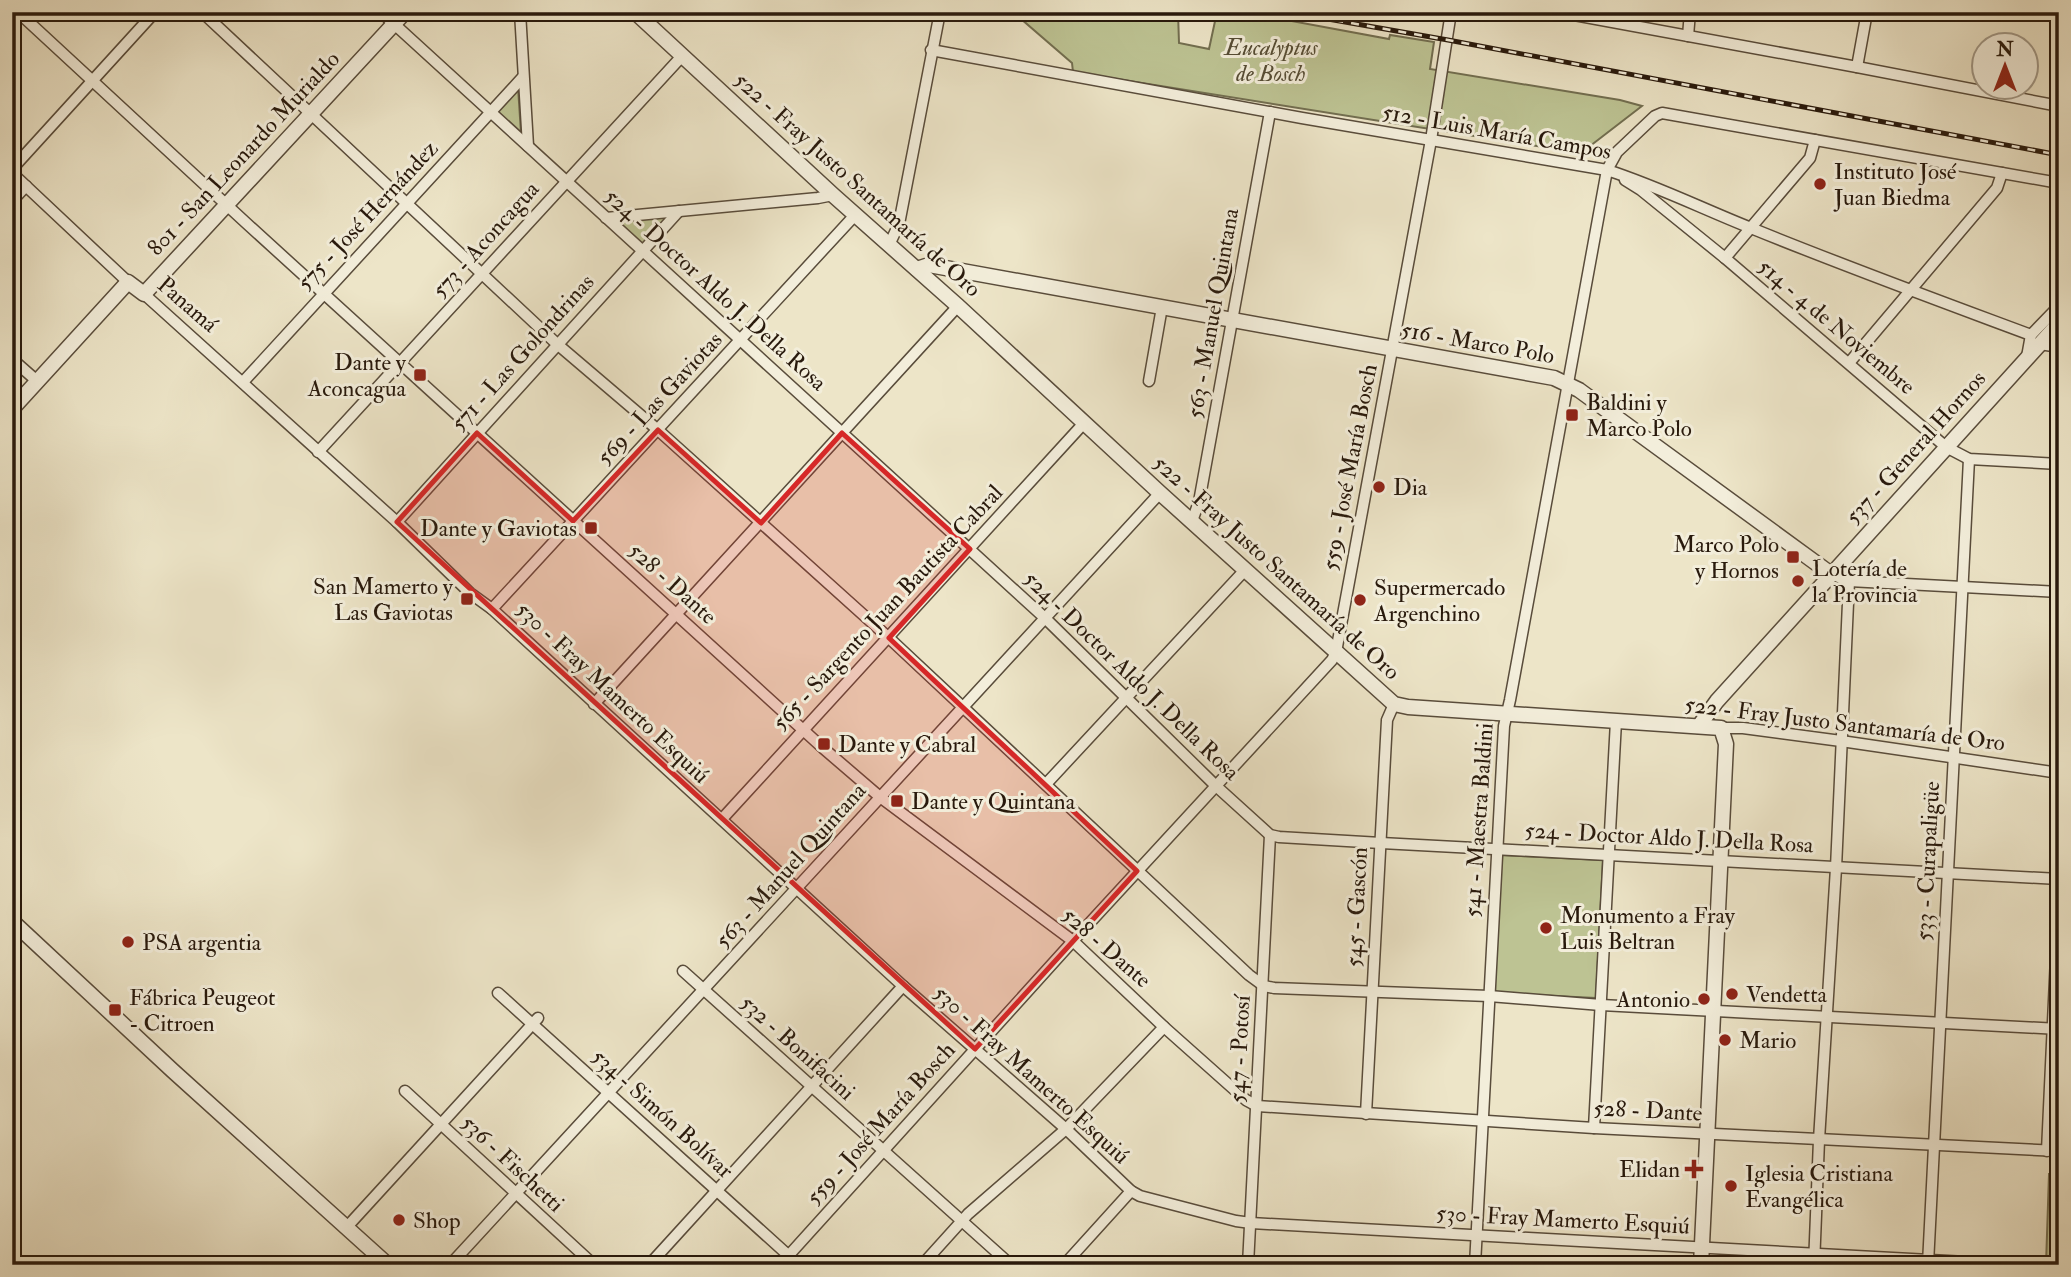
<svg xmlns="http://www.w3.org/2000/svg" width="2071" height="1277" font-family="'IM FELL Double Pica',serif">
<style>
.green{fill:#bdc393;stroke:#726e50;stroke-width:2}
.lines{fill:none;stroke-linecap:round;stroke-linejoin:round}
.minor-casing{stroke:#594c3b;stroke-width:13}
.tertiary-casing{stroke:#594c3b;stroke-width:17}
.minor{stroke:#f3eedb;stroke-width:10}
.tertiary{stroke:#f3eedb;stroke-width:14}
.rail-casing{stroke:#28190c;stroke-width:5}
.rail{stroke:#f3eedb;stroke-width:2.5;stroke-dasharray:8;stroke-linecap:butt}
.marked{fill:#d62828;fill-opacity:0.2;stroke:#d62828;stroke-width:5;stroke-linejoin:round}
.poi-dot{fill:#8f2418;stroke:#f3eedb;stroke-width:2.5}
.labels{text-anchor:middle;stroke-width:6;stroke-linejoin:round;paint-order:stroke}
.park-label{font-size:23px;font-style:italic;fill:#554c34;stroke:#f3eedb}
.street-label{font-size:23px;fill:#28190c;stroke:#f3eedb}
.poi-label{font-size:23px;fill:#28190c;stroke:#f3eedb;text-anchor:start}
</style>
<rect width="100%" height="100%" fill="#ede5c8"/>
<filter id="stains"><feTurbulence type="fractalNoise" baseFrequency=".00286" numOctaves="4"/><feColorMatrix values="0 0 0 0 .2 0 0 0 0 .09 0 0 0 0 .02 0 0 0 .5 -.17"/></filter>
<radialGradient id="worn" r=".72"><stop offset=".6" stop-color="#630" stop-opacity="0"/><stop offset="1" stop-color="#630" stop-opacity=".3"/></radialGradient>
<g class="green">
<polygon points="1013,12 1178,12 1179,43 1209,49 1217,12 1243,12 1389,39 1390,35 1434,42 1430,69 1620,100 1642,106 1581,153 1073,72 1072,63"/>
<polygon points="518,87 521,133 496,112"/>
<polygon points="669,217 641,246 612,222"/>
<polygon points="1499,855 1603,860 1596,998 1492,993"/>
<polygon points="2049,1174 2059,1175 2059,1265 2046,1265"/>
</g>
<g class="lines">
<defs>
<g id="minor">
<polyline points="18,12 244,221 823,748 880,797 1073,941 1164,1027 1246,1100 1257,1106 1594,1128 2059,1151"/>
<polyline points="202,12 557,344 658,430 889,638 1249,975 1264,986 1274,988 1489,996 1601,1005 2059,1029"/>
<polyline points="381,12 1046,619 1216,786 1270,835 1279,837 1381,843 2059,879"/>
<polyline points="520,12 528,146"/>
<polyline points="1558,12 1857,67 2059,106"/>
<polyline points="1688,36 1690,12"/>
<path d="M931,50L1302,118L1607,170C1657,186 1703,209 1751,228C1844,266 1937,300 2031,335"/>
<polyline points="1857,67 1867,12"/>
<polyline points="12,169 155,12"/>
<polyline points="12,173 128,282"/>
<polyline points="1625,180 1641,190 1725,258 1946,447 1969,459 2059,464"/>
<polyline points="12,201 26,186"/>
<polyline points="606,218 818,198 833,195"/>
<polyline points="889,245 899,224 940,12"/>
<polyline points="1725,258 1810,158 1815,140"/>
<polyline points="144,294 397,522 470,593 492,609 903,986 1066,1129 1131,1191 1140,1196 1236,1221 1251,1223 2022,1265"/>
<polyline points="2040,344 2059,347"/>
<polyline points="2027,357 2031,335 2059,306"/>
<polyline points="12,359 37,381"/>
<polyline points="1849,363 1997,188 2002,173"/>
<polyline points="1149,381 1162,307"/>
<polyline points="243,382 523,77"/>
<polyline points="318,452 683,55"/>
<polyline points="1192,521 1199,502 1270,112"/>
<polyline points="397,522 679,211"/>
<polyline points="1831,574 1849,581 2059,592"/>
<polyline points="492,609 856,214"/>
<polyline points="594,704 958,306"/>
<polyline points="1721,728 1743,728 1841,741 2059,773"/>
<polyline points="1046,784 1245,570"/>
<polyline points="722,819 1084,423"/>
<polyline points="683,971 1011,1265"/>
<polyline points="498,993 799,1265"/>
<polyline points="405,1091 594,1265"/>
<polyline points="1366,1114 1387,720 1394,704"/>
<polyline points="1594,1128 1616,721"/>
<polyline points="2047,1151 2059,893"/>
<polyline points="346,1228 538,1018"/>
<polyline points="1928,1264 1969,459"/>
<polyline points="450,1265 1160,493"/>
<polyline points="649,1265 903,986"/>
<polyline points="780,1265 1073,941 1332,660 1336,652 1431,140 1451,12"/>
<polyline points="922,1265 968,1214 1066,1129 1164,1027"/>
<polyline points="1064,1265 1131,1191"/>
<polyline points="1248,1265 1270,835"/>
<polyline points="1475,1265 1504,726 1510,700 1607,170 1617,152 1655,116 1662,113 2059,183"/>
<polyline points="1814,1265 1819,1140 1836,868 1849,581"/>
</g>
<g id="tertiary">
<polyline points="635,12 833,195 958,306 1160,493 1394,704 1408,707 1721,728 1726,744 1701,1265"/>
<polyline points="917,269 929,265 1554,378 1579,390 1831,574"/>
<polyline points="12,409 128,282 144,294 405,12"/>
<polyline points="1699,726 1717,701 2059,323"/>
<polyline points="12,921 173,1071 388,1265"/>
</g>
</defs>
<use href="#minor" class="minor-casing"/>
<use href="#tertiary" class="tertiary-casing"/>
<use href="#minor" class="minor"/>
<use href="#tertiary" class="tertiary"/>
<defs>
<polyline id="rail" points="1288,12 1448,40 2059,155"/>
</defs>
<use href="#rail" class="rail-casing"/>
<use href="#rail" class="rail"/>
</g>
<path class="marked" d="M658,430L761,523L842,433L970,549L889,638L1137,871L975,1049L397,522L477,433L573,521Z"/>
<g class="poi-dot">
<circle cx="1820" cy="184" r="7"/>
<rect x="413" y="368" width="14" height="14" rx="3.5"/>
<rect x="1565" y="408" width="14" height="14" rx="3.5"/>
<circle cx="1379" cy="487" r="7"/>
<rect x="584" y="521" width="14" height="14" rx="3.5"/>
<rect x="1786" y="550" width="14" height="14" rx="3.5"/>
<circle cx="1798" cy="581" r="7"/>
<rect x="460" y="592" width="14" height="14" rx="3.5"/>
<circle cx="1360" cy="600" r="7"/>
<rect x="817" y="737" width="14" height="14" rx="3.5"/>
<rect x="890" y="794" width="14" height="14" rx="3.5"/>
<circle cx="1546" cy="928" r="7"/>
<circle cx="128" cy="942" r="7"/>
<circle cx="1732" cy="994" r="7"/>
<circle cx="1704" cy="999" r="7"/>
<rect x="108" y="1003" width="14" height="14" rx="3.5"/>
<circle cx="1725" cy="1040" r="7"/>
<path d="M1690.5 1158.5h7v7h7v7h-7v7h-7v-7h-7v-7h7z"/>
<circle cx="1731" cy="1186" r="7"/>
<circle cx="399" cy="1220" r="7"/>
</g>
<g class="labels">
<g class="park-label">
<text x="1271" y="55">Eucalyptus<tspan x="1271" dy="26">de Bosch</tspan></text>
</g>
<g class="street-label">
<text transform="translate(1497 131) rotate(10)" y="8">512 - Luis María Campos</text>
<text transform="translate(243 153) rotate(-47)" y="8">801 - San Leonardo Murialdo</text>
<text transform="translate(858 184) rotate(42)" y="8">522 - Fray Justo Santamaría de Oro</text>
<text transform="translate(367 215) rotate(-47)" y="8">575 - José Hernández</text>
<text transform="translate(485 239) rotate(-48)" y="8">573 - Aconcagua</text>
<text transform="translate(716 289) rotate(42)" y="8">524 - Doctor Aldo J. Della Rosa</text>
<text transform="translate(188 304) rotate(41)" y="8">Panamá</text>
<text transform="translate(1212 313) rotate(-80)" y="8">563 - Manuel Quintana</text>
<text transform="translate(1837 326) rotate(40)" y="8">514 - 4 de Noviembre</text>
<text transform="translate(1478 342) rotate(10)" y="8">516 - Marco Polo</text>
<text transform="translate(522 352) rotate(-48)" y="8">571 - Las Golondrinas</text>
<text transform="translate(659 398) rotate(-47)" y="8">569 - Las Gaviotas</text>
<text transform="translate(1915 447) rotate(-48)" y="8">537 - General Hornos</text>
<text transform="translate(1349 467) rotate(-79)" y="8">559 - José María Bosch</text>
<text transform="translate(1277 567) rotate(42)" y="8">522 - Fray Justo Santamaría de Oro</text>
<text transform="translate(673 583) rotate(42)" y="8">528 - Dante</text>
<text transform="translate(887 607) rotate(-47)" y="8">565 - Sargento Juan Bautista Cabral</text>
<text transform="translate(1132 675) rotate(44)" y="8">524 - Doctor Aldo J. Della Rosa</text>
<text transform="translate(613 692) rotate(43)" y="8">530 - Fray Mamerto Esquiú</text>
<text transform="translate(1845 723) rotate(7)" y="8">522 - Fray Justo Santamaría de Oro</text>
<text transform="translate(1478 820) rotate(-86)" y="8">541 - Maestra Baldini</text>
<text transform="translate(1669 837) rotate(3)" y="8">524 - Doctor Aldo J. Della Rosa</text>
<text transform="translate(1927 861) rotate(-87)" y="8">533 - Curapaligüe</text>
<text transform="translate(790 865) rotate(-48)" y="8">563 - Manuel Quintana</text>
<text transform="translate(1356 907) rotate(-87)" y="8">545 - Gascón</text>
<text transform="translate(1107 947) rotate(41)" y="8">528 - Dante</text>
<text transform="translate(798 1047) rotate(42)" y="8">532 - Bonifacini</text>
<text transform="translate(1239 1049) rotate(-87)" y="8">547 - Potosí</text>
<text transform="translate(1032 1074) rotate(42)" y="8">530 - Fray Mamerto Esquiú</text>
<text transform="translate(1648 1110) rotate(3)" y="8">528 - Dante</text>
<text transform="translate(663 1113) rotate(42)" y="8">534 - Simón Bolívar</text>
<text transform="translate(880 1123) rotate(-48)" y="8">559 - José María Bosch</text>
<text transform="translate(513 1163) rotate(43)" y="8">536 - Fischetti</text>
<text transform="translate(1563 1219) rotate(3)" y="8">530 - Fray Mamerto Esquiú</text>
</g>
<g class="poi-label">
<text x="1834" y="179">Instituto José<tspan x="1834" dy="26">Juan Biedma</tspan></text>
<text x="406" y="370" text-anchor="end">Dante y<tspan x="406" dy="26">Aconcagua</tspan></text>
<text x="1586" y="410">Baldini y<tspan x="1586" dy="26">Marco Polo</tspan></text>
<text x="1393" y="495">Dia</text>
<text x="577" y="536" text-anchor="end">Dante y Gaviotas</text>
<text x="1779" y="552" text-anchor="end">Marco Polo<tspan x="1779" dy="26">y Hornos</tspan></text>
<text x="1812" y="576">Lotería de<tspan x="1812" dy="26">la Provincia</tspan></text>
<text x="453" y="594" text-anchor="end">San Mamerto y<tspan x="453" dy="26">Las Gaviotas</tspan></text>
<text x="1374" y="595">Supermercado<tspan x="1374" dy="26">Argenchino</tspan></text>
<text x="838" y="752">Dante y Cabral</text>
<text x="911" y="809">Dante y Quintana</text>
<text x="1560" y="923">Monumento a Fray<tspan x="1560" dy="26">Luis Beltran</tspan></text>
<text x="142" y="950">PSA argentia</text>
<text x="1746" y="1002">Vendetta</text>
<text x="129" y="1005">Fábrica Peugeot<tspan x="129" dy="26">- Citroen</tspan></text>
<text x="1690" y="1007" text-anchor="end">Antonio</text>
<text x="1739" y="1048">Mario</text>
<text x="1680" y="1177" text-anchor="end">Elidan</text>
<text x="1745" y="1181">Iglesia Cristiana<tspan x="1745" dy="26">Evangélica</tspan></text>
<text x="413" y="1228">Shop</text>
</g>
</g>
<rect width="2071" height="1277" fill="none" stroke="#ede5c8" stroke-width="42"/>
<rect x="14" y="14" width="2043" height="1249" fill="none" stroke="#28190c" stroke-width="3.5"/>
<rect x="21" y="21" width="2029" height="1235" fill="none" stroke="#28190c" stroke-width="2"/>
<g transform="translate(2005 66)"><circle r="33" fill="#f3eedb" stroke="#a29988" stroke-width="2"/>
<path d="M0-5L12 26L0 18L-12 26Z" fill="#8f2418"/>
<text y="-10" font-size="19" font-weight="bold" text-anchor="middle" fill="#28190c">N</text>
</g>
<rect width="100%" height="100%" filter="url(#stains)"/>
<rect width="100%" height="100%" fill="url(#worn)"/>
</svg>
